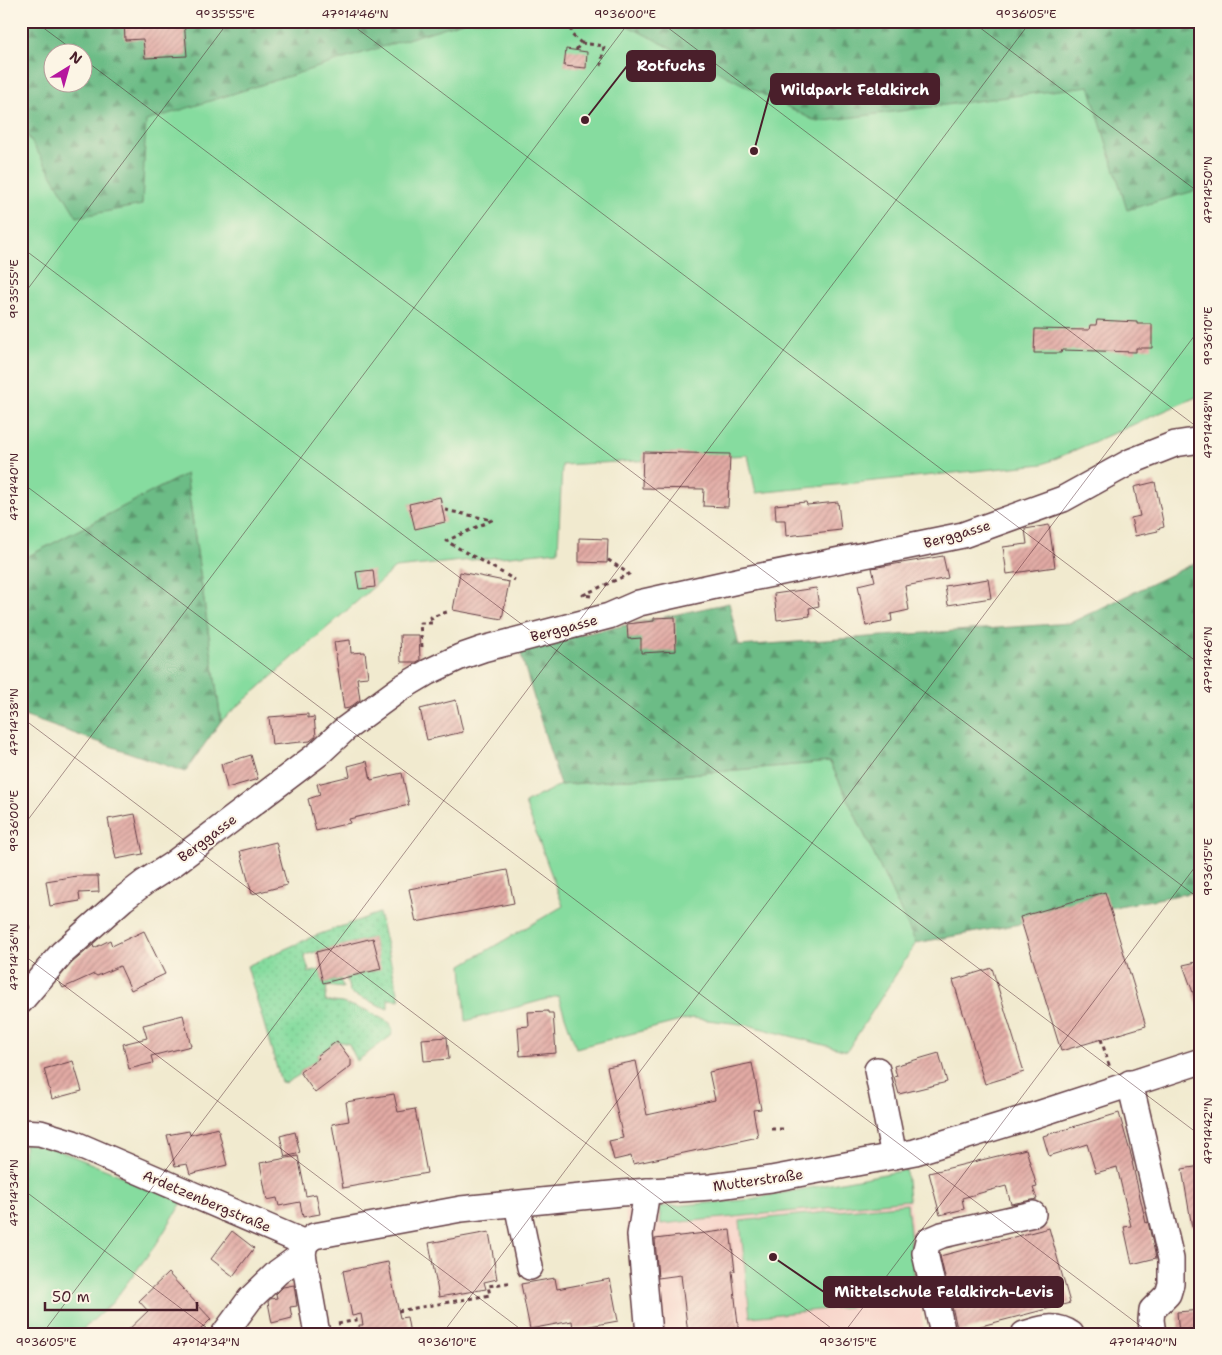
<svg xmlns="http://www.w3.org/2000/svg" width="1222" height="1355" font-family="'Shantell Sans',sans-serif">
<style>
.built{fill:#f7d1c7}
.green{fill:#86dc9f;stroke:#687e65;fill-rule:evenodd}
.forest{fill:url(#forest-firs);stroke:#5b6e58;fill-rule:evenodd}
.garden{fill:url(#garden-dots);stroke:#687e65}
.building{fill:url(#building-hatch)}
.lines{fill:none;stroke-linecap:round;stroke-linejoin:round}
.minor-casing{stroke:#633d44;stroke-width:28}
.path{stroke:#633d44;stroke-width:3;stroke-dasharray:4 4;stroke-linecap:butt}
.minor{stroke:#fff;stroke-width:25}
.ticks{fill:none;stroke:#4a1f2b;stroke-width:1;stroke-opacity:0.45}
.labels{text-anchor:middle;stroke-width:4;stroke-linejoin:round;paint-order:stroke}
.street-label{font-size:14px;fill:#4a1f2b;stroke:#fcf5e5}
.leader{fill:none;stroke:#4a1f2b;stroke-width:2}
.callout-dot{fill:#4a1f2b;stroke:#fcf5e5;stroke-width:2}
.callout{fill:#4a1f2b;stroke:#4a1f2b;stroke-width:2}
.callout-label{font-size:15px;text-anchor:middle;font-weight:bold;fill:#fff}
.neatline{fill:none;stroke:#4a1f2b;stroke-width:2}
.ticks-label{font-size:12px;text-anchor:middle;fill:#4a1f2b}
</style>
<defs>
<pattern id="forest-firs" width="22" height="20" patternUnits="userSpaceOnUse" patternTransform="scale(1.25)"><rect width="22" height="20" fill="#6cbc86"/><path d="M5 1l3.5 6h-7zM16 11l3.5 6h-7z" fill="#5b986e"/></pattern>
<pattern id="garden-dots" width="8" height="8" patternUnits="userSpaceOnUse" patternTransform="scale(1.25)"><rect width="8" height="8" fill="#86dc9f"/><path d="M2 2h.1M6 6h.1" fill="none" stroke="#75bc89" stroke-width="1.8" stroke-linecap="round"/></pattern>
<pattern id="building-hatch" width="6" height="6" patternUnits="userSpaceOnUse" patternTransform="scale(1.25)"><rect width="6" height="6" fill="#e2aaa4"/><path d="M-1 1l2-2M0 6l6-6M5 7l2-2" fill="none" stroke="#b98a86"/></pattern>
</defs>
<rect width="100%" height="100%" fill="#fcf5e5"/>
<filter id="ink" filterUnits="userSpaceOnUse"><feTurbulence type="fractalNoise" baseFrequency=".02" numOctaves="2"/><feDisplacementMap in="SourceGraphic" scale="10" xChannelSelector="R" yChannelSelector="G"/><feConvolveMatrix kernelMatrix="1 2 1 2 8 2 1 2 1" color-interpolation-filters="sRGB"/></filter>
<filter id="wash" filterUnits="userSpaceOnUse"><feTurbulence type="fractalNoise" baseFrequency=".0096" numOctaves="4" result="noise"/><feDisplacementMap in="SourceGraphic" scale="20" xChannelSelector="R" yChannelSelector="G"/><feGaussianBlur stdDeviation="1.12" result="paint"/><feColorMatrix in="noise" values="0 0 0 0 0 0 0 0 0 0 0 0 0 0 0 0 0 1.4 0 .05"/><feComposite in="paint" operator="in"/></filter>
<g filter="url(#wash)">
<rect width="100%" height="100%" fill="#f1eacf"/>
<polygon class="built" points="906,1170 924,1334 640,1334 625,1210 745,1200"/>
<g class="green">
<path d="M21,21H1201V395L1043,464L756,493L748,455L562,465L558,551L395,568L221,721L186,474L21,560ZM52,52H82V82H52Z"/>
<polygon points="830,762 916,943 847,1051 748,1025 692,1018 576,1048 558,996 466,1021 462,965 563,906 525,803 560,785"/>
<polygon points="25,1143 53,1148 183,1201 157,1243 112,1303 78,1334 21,1334 21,1173"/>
<polygon points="906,1170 909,1200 661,1224 659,1207 745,1200"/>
<polygon points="907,1204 917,1300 750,1317 740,1221"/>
</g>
<g class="forest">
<path d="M21,21H465L146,121L142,205L77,217L28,136L21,138ZM52,52H82V82H52Z"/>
<polygon points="618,21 1201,21 1201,189 1127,210 1089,86 817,122"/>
<polygon points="186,474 221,721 185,772 21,715 21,560"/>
<polygon points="1201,560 1201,891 916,943 830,762 560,785 519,648 729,603 739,646 1070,623"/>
</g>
<polygon class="garden" points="379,913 400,1000 388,999 388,1009 350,993 346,977 380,969 373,938 304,955 309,971 307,973 320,970 323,983 340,979 343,988 327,986 325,1001 342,1003 368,1011 390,1023 393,1030 391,1036 357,1061 349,1044 337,1041 317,1056 319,1058 300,1072 299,1075 286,1083 281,1082 247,966 312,937"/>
<g id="blocks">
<g class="building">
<polygon points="124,21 184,21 187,56 145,58 143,39 125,40"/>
<polygon points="566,49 587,52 586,68 564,66"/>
<polygon points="1097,320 1137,322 1137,324 1152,324 1152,348 1136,348 1136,352 1062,350 1061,353 1034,353 1035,329 1089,330 1090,325 1096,325"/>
<polygon points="643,452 730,454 728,507 703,506 704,489 642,488"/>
<polygon points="1155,482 1164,527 1157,529 1158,531 1135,536 1131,518 1140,516 1134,487"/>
<polygon points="440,497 445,522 415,529 409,504"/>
<polygon points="806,502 807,505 838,502 841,530 786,536 785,520 776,520 775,505"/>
<polygon points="1049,525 1055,567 1007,574 1003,547 1027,544 1025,529"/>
<polygon points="579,538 608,539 607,563 579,562"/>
<polygon points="943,556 948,578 905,586 909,610 891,614 892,621 866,626 858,585 875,581 872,568"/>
<polygon points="373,570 375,587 359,589 356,572"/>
<polygon points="460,572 509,582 502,619 453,610"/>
<polygon points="988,579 991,598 948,605 945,586"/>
<polygon points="816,588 819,606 809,608 810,616 777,620 774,594"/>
<polygon points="675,617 676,651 641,653 641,638 628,639 627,624 654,621 654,618"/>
<polygon points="400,635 419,635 420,660 417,662 401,662"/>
<polygon points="350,640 351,653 365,652 368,677 357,678 360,700 349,708 344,709 334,642"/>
<polygon points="456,700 463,732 427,740 420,709"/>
<polygon points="308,714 308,718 314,717 316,736 310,741 272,745 269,717"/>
<polygon points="251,755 258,779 227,788 221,764"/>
<polygon points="367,761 371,780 402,773 409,805 349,819 350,823 316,831 308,799 320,795 317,784 350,776 348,766"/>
<polygon points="135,814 143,854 116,859 108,819"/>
<polygon points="276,842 287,885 252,894 240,851"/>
<polygon points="507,870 514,903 416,922 409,889"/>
<polygon points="77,876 98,876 99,892 79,893 80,901 50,906 46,881"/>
<polygon points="1105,892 1146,1026 1061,1051 1020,917"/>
<polygon points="144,931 165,974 131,990 120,966 97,976 94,974 63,988 58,979 72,963 93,945 94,948 110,940 112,946"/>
<polygon points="373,938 381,969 323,983 316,952"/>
<polygon points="1201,961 1201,1009 1199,1009 1183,965"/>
<polygon points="992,968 1024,1072 985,1084 953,980"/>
<polygon points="548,1011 548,1013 553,1013 556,1053 520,1056 518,1027 529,1026 528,1012"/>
<polygon points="183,1015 191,1046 151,1056 153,1063 129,1069 123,1044 147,1038 143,1025"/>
<polygon points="447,1037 449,1059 424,1061 422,1039"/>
<polygon points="337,1041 351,1060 351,1066 315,1093 300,1072 319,1058 317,1056"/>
<polygon points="939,1053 947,1082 899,1094 894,1077 897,1076 894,1066"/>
<polygon points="73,1061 82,1091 52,1099 44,1069"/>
<polygon points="636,1061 647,1115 715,1100 709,1072 752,1063 761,1109 753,1110 758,1137 633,1164 631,1156 614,1160 609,1141 623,1138 607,1067"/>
<polygon points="394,1094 398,1112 415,1109 427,1173 343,1188 332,1124 349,1121 346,1102"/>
<polygon points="1119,1113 1133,1162 1132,1162 1146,1223 1148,1222 1156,1258 1132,1264 1124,1227 1131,1226 1117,1167 1096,1173 1087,1144 1049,1156 1043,1136"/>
<polygon points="218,1128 227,1165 190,1174 187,1164 175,1166 167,1135 189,1131 190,1135"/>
<polygon points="295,1132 300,1153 285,1157 280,1136"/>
<polygon points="1026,1149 1037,1187 1033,1188 1037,1199 1011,1204 1006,1186 962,1198 964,1209 940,1215 929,1173"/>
<polygon points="298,1156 306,1196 316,1194 320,1214 303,1217 300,1202 279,1206 277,1198 267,1200 260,1163"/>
<polygon points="1201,1166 1201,1226 1192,1227 1182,1169"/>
<polygon points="1049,1228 1070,1303 958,1332 940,1256"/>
<polygon points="730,1230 735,1271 732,1271 739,1334 688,1334 681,1275 658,1278 655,1239"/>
<polygon points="232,1231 254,1248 233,1276 211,1259"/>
<polygon points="489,1232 497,1279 484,1282 486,1289 439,1297 429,1243"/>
<polygon points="388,1262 400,1318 407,1317 410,1334 360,1334 359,1325 363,1325 361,1314 352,1316 343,1271"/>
<polygon points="168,1273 211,1319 196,1334 124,1334 148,1311 139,1301"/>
<polygon points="555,1278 557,1289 610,1279 618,1321 573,1329 572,1321 530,1329 521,1284"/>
<polygon points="294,1285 297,1306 290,1307 292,1318 272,1323 268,1302 270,1299 277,1298 276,1294 283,1287"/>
<polygon points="1201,1310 1201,1334 1179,1334 1177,1312"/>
</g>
</g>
</g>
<g filter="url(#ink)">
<use href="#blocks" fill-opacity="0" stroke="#633d44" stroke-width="1"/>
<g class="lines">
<defs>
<g id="minor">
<polyline points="21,1001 62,953 123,899 145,882 173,864 318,754 345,729 401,688 428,672 460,657 483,649 609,616 639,603 742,580 963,535 1063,499 1132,461 1175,444 1201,440"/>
<polyline points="877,1070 894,1156"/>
<polyline points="1130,1083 1171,1259 1171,1284 1168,1294 1152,1310 1151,1320 1153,1334"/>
<polyline points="21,1132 40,1133 73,1143 305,1243"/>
<polyline points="647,1191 640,1235 649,1334"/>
<polyline points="517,1204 530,1267"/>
<polyline points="305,1243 314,1236 461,1209 621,1193 711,1187 771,1179 894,1156 915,1152 1026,1118 1201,1061"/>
<polyline points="305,1243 303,1254 317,1334"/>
<polyline points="224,1334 250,1299 278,1272 303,1254"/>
<polyline points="943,1334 925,1253 928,1241 942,1235 1033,1214"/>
<path d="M1024,1334C1042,1329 1055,1323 1071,1334"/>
</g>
</defs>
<use href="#minor" class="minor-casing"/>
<g class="path">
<polyline points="103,21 113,26 121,28"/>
<polyline points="581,43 604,46 601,66"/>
<polyline points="576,50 581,43 572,35 570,25 581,21"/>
<polyline points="445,510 492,520 446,541 515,580"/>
<polyline points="591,596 583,595 629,574 607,559"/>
<polyline points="422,647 420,623 433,623 431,617 450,611"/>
<polyline points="21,928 29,927 21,938"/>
<polyline points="1101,1039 1110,1068"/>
<polyline points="771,1129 787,1129"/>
<polyline points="398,1311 490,1295 488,1286 513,1282"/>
<polyline points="338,1324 361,1319"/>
</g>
<use href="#minor" class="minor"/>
</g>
</g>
<path class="ticks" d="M34,21L76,52M347,21L1201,665M659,21L1201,430M971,21L1201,194M82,58L1201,900M21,247L1201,1136M21,298L229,21M21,482L1151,1334M21,717L839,1334M21,829L630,21M21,953L527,1334M21,1188L215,1334M42,1334L1031,21M442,1334L1201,327M843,1334L1201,859"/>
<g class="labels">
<g class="street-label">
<text transform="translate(957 534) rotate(-16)" y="5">Berggasse</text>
<text transform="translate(564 628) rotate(-15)" y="5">Berggasse</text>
<text transform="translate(207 838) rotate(-37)" y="5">Berggasse</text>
<text transform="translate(758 1180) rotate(-8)" y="5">Mutterstraße</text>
<text transform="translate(207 1201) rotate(23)" y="5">Ardetzenbergstraße</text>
</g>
</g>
<path class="leader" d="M585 120L627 66M754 151L771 89M773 1257L824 1292"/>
<g class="callout-dot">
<circle cx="585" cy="120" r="5"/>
<circle cx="754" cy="151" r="5"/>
<circle cx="773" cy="1257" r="5"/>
</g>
<g class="callout">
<rect x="627" y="51" width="88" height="30" rx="5"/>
<rect x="771" y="74" width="168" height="30" rx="5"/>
<rect x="824" y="1277" width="239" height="30" rx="5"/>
</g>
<g class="callout-label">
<text x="671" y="71">Rotfuchs</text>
<text x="855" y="95">Wildpark Feldkirch</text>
<text x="944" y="1297">Mittelschule Feldkirch-Levis</text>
</g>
<rect width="1222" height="1355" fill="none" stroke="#fcf5e5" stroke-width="55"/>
<g transform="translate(68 68) rotate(37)"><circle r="24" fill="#fcf5e5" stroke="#b59f9b"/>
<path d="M0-4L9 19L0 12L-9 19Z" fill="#b5179e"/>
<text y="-8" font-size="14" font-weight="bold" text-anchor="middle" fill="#4a1f2b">N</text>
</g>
<path d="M45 1302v8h152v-8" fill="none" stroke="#4a1f2b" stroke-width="2.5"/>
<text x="52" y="1302" font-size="15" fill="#4a1f2b" stroke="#fcf5e5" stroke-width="4" paint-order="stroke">50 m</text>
<rect x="28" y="28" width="1166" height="1300" class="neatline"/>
<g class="ticks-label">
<text x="225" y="18">9°35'55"E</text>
<text x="355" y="18">47°14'46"N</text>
<text x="625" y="18">9°36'00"E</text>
<text x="1026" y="18">9°36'05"E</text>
<text transform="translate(1208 190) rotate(-90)" y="4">47°14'50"N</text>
<text transform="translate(14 289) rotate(-90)" y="4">9°35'55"E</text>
<text transform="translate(1208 336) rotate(-90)" y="4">9°36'10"E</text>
<text transform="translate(1208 425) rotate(-90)" y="4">47°14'48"N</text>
<text transform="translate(14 487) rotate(-90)" y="4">47°14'40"N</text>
<text transform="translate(1208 660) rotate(-90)" y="4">47°14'46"N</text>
<text transform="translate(14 722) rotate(-90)" y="4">47°14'38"N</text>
<text transform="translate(14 821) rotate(-90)" y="4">9°36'00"E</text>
<text transform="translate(1208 867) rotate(-90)" y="4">9°36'15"E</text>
<text transform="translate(14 957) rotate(-90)" y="4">47°14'36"N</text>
<text transform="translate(1208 1131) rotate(-90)" y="4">47°14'42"N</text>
<text transform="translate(14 1193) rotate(-90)" y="4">47°14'34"N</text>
<text x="46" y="1346">9°36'05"E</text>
<text x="206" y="1346">47°14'34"N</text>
<text x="447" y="1346">9°36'10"E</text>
<text x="848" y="1346">9°36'15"E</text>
<text x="1143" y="1346">47°14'40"N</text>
</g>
</svg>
